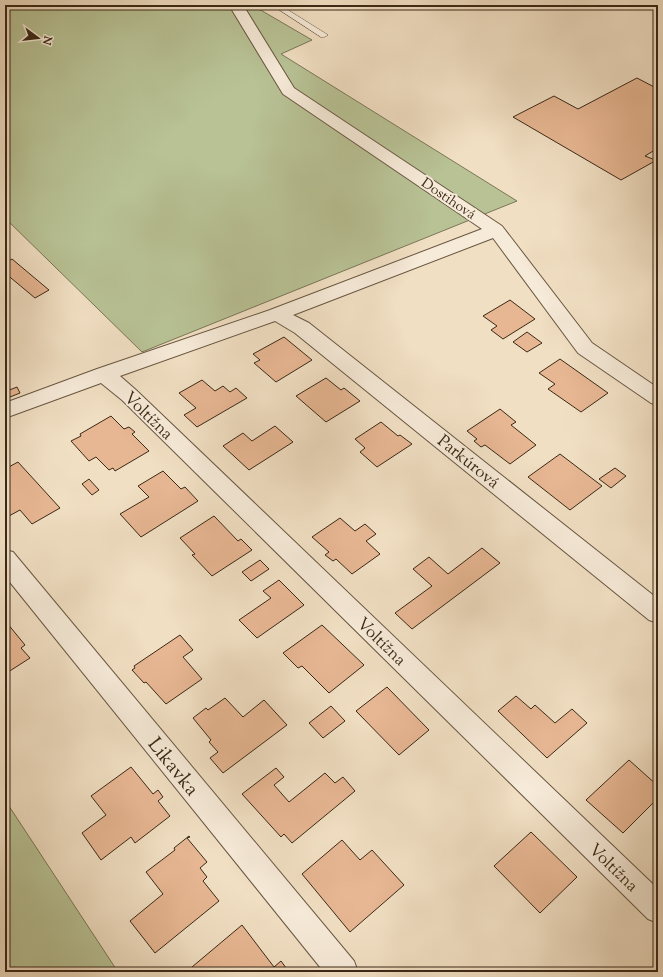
<svg xmlns="http://www.w3.org/2000/svg" width="663" height="977" font-family="'Sorts Mill Goudy',serif">
<style>
.green{fill:#b8c295;stroke:#797656}
.building{fill:#e7b793;stroke:#3a2916}
.lines{fill:none;stroke-linecap:round;stroke-linejoin:round}
.lane-casing{stroke:#685641;stroke-width:1}
.street-casing{stroke:#685641;stroke-width:2}
.lane{fill:#f6ead8;fill-rule:evenodd}
.street{fill:#f6ead8;fill-rule:evenodd}
.labels{text-anchor:middle;stroke-width:4;stroke-linejoin:round;paint-order:stroke}
.far-street-label{font-size:14px;fill:#3a2916;stroke:#f6ead8}
.street-label{font-size:17px;fill:#3a2916;stroke:#f6ead8}
.near-street-label{font-size:20px;fill:#3a2916;stroke:#f6ead8}
</style>
<rect width="100%" height="100%" fill="#f1dfc3"/>
<filter id="stains"><feTurbulence type="fractalNoise" baseFrequency=".005" numOctaves="4"/><feColorMatrix values="0 0 0 0 .2 0 0 0 0 .09 0 0 0 0 .02 0 0 0 .5 -.17"/></filter>
<radialGradient id="worn" r=".72"><stop offset=".6" stop-color="#630" stop-opacity="0"/><stop offset="1" stop-color="#630" stop-opacity=".3"/></radialGradient>
<g class="green">
<polygon points="5,5 252,5 312,40 281,54 517,201 142,352 5,218"/>
<polygon points="5,800 118,972 5,972"/>
</g>
<g class="building">
<polygon points="637,78 658,89 658,148 645,156 658,161 655,161 621,180 513,117 554,96 578,109"/>
<polygon points="12,259 49,290 35,298 5,273 5,263"/>
<polygon points="510,300 535,319 503,339 491,330 497,326 483,316"/>
<polygon points="527,332 542,343 527,352 513,342"/>
<polygon points="284,337 312,360 276,382 254,363 260,360 253,354"/>
<polygon points="560,359 608,393 581,412 548,389 555,384 539,373"/>
<polygon points="326,378 341,390 344,388 360,401 326,422 296,396"/>
<polygon points="202,380 215,391 223,386 230,392 236,388 247,398 197,427 184,415 196,408 179,393"/>
<polygon points="17,387 20,393 10,397 7,391"/>
<polygon points="500,409 516,422 511,425 536,445 510,464 485,445 481,447 474,441 477,439 467,431"/>
<polygon points="111,416 124,429 129,427 135,432 132,434 149,451 115,471 113,468 109,470 96,457 89,461 71,441 81,436 80,434"/>
<polygon points="381,422 398,436 400,435 412,444 377,467 360,452 365,448 355,439"/>
<polygon points="275,426 293,442 249,470 223,446 243,433 252,441"/>
<polygon points="560,454 602,486 570,510 528,477"/>
<polygon points="18,462 60,508 32,524 20,510 7,517 5,515 5,469"/>
<polygon points="615,468 626,476 611,488 599,479"/>
<polygon points="163,471 181,489 185,487 198,501 141,537 120,514 149,497 138,486"/>
<polygon points="89,479 99,490 92,495 82,484"/>
<polygon points="214,516 238,541 241,539 252,550 212,576 192,555 195,554 180,538"/>
<polygon points="340,518 355,531 365,524 376,534 366,541 380,554 352,574 336,559 333,561 325,555 329,552 312,537"/>
<polygon points="482,548 500,563 412,629 395,613 432,586 413,569 429,557 448,574"/>
<polygon points="260,560 269,569 251,581 242,572"/>
<polygon points="279,580 304,605 257,638 239,620 271,598 263,591"/>
<polygon points="7,623 25,645 21,648 30,658 5,674 5,624"/>
<polygon points="322,625 364,665 329,693 302,666 298,668 283,653"/>
<polygon points="180,635 193,650 183,657 202,679 166,704 146,682 144,683 132,670 135,668 134,666"/>
<polygon points="387,687 429,730 399,755 356,711"/>
<polygon points="516,696 531,709 535,705 555,723 572,709 587,723 547,758 498,711"/>
<polygon points="225,698 243,717 264,700 287,725 223,773 210,758 218,752 209,742 211,740 193,718 206,708 208,710"/>
<polygon points="331,706 345,721 323,738 309,723"/>
<polygon points="629,760 658,786 658,798 623,833 586,800"/>
<polygon points="131,767 153,794 158,790 163,797 158,801 170,816 135,843 131,837 101,860 82,833 106,815 91,796"/>
<polygon points="276,768 284,777 274,785 289,802 325,773 335,783 343,777 355,791 292,843 284,834 281,837 242,794"/>
<polygon points="531,832 577,877 540,913 494,866"/>
<polygon points="189,836 190,837 187,838 207,862 200,868 207,877 203,881 219,901 155,953 130,921 163,894 146,872 175,850 174,848"/>
<polygon points="342,840 360,860 372,850 404,885 350,932 302,874"/>
<polygon points="242,925 274,967 281,961 289,972 186,972"/>
</g>
<g class="lines">
<defs>
<polygon id="lane" points="272,5 280,5 328,35 324,37 321,37"/>
<g id="street">
<polygon points="229,5 243,5 294,88 502,226 592,343 658,388 658,405 651,403 578,353 493,238 293,315 309,323 658,599 658,623 649,620 295,333 275,321 120,376 136,390 658,889 658,923 648,919 122,400 101,383 5,418 5,403 97,369 270,310 482,229 283,94"/>
<polygon points="5,550 13,552 354,961 358,972 324,972 5,576"/>
</g>
</defs>
<use href="#lane" class="lane-casing"/>
<use href="#street" class="street-casing"/>
<use href="#lane" class="lane"/>
<use href="#street" class="street"/>
</g>
<g class="labels">
<g class="far-street-label">
<text transform="translate(449 198) rotate(34)" y="5">Dostihová</text>
</g>
<g class="street-label">
<text transform="translate(149 415) rotate(44)" y="6">Voltížna</text>
<text transform="translate(469 461) rotate(39)" y="6">Parkúrová</text>
<text transform="translate(382 641) rotate(44)" y="6">Voltížna</text>
<text transform="translate(614 867) rotate(44)" y="6">Voltížna</text>
</g>
<g class="near-street-label">
<text transform="translate(174 766) rotate(51)" y="7">Likavka</text>
</g>
</g>
<rect width="663" height="977" fill="none" stroke="#f1dfc3" stroke-width="20"/>
<rect x="6" y="6" width="651" height="965" fill="none" stroke="#3a2916" stroke-width="2"/>
<rect x="10" y="10" width="643" height="957" fill="none" stroke="#3a2916"/>
<g transform="translate(38 38) rotate(105)" stroke="#f6ead8" stroke-width="3" paint-order="stroke">
<path d="M0-3L7 15L0 10L-7 15Z" fill="#3a2916"/>
<text y="-6" font-size="11" font-weight="bold" text-anchor="middle" fill="#3a2916">N</text>
</g>
<rect width="100%" height="100%" filter="url(#stains)"/>
<rect width="100%" height="100%" fill="url(#worn)"/>
</svg>
